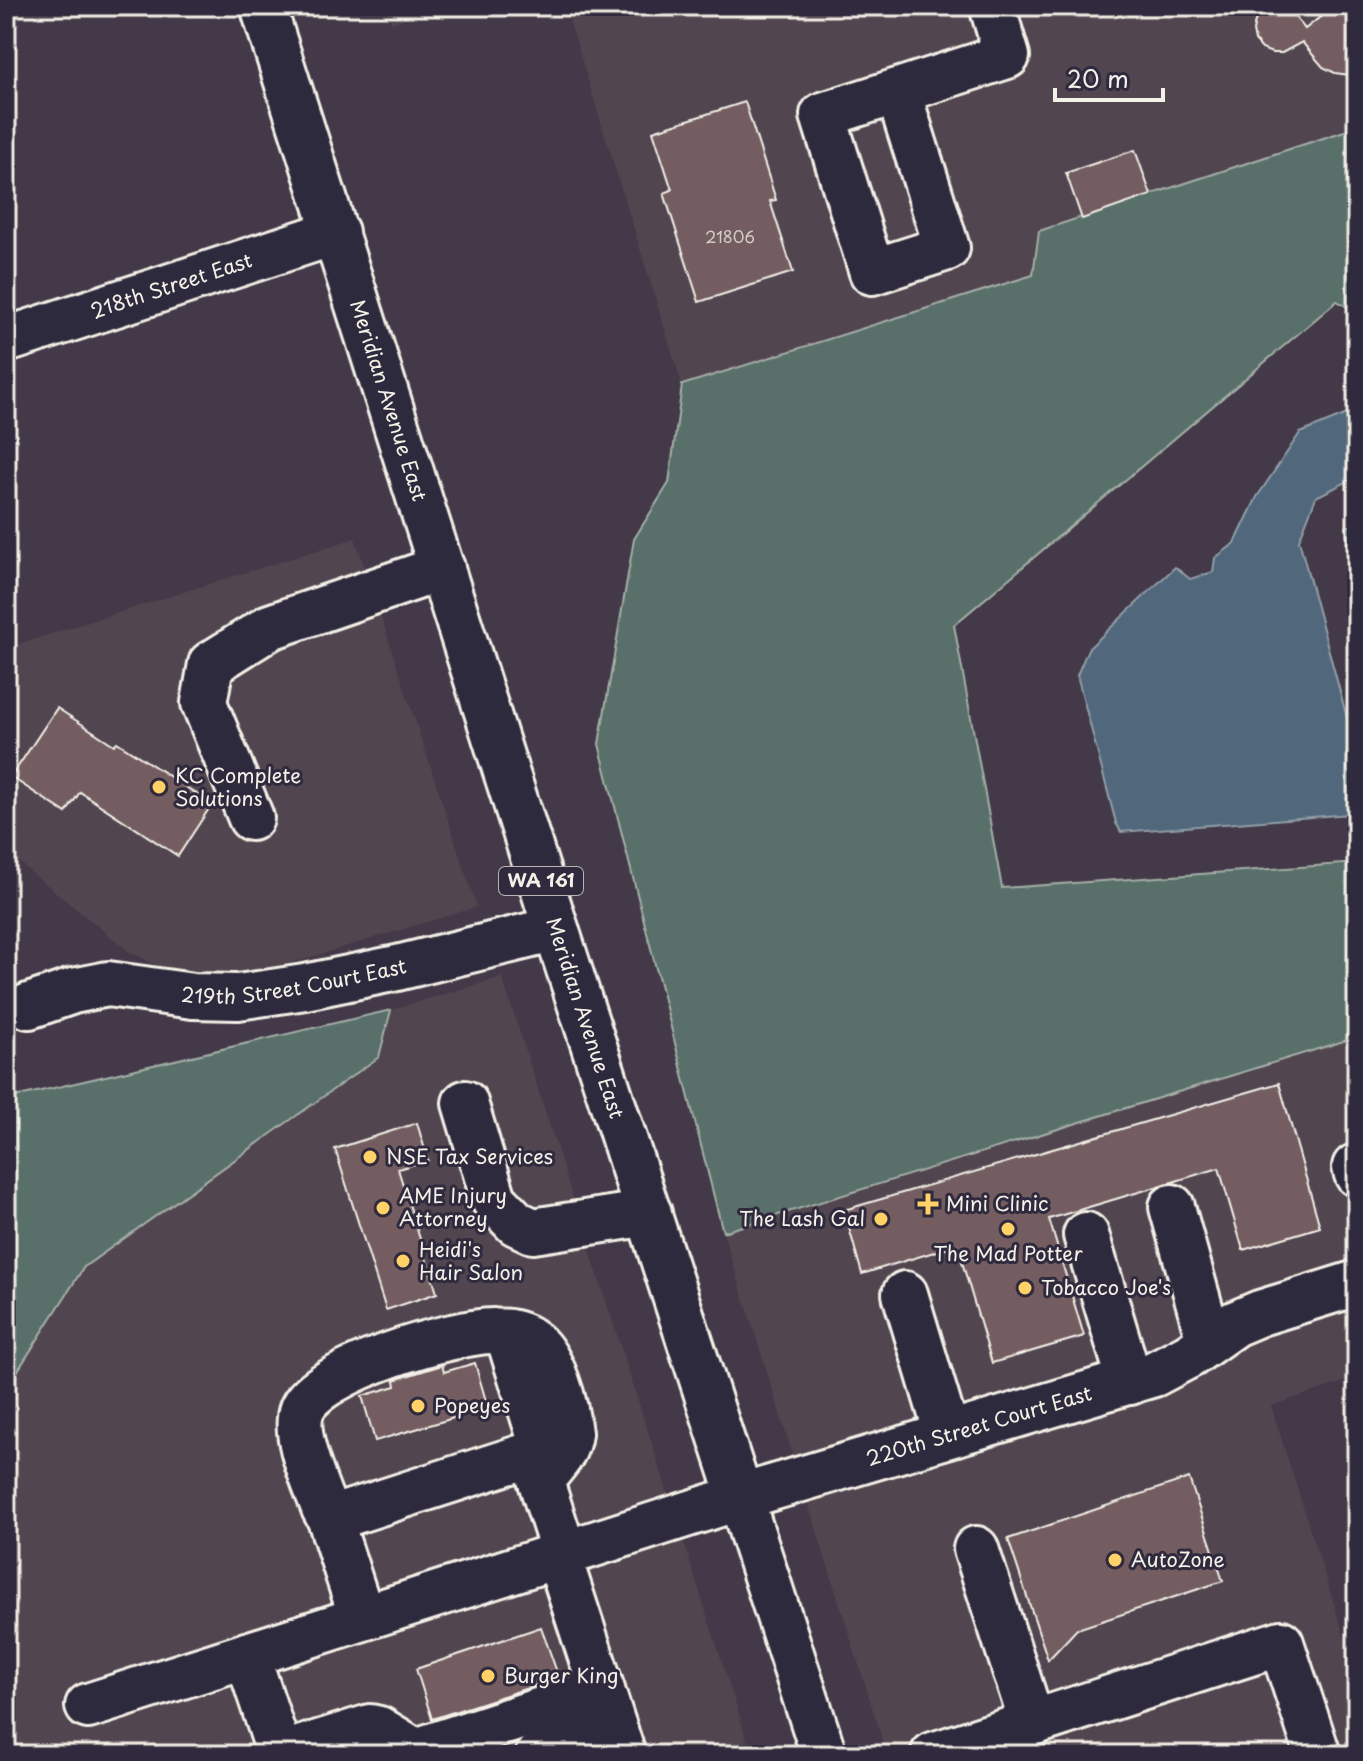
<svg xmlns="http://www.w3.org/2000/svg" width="1363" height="1761" font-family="'Playpen Sans',sans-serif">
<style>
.built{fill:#514450}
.green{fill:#596f69;stroke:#a6b0a8;stroke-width:2}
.water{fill:#51677c;stroke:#929ea7;stroke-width:2}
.building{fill:#735d61;stroke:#f4f1e8;stroke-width:2}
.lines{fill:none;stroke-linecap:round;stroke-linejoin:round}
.minor-casing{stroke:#f4f1e8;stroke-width:50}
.major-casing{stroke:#f4f1e8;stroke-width:50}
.minor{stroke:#2f2a3d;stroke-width:44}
.major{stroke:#2f2a3d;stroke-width:44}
.poi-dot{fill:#ffd166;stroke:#2f2a3d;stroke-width:3}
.labels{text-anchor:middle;stroke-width:6;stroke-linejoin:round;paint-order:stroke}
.number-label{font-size:16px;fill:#d4ccc6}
.shield{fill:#2f2a3d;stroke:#b9b5b5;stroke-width:2}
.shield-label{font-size:18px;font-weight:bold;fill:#f4f1e8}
.street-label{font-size:20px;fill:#f4f1e8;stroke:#2f2a3d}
.poi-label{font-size:20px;fill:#f4f1e8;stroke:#2f2a3d;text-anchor:start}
</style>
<rect width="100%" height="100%" fill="#433948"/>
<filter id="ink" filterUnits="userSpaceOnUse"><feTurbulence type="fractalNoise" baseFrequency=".0125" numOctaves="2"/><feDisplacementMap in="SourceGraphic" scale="16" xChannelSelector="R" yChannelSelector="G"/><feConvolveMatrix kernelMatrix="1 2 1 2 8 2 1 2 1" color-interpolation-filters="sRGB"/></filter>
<g filter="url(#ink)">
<g class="built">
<polygon points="386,6 444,6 391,23"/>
<polygon points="565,6 1357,6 1357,127 1039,230 1033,275 682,385"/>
<polygon points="355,538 477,907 285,965 235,975 192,976 159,967 128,951 6,852 6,648"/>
<polygon points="502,977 752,1755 12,1755 6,1738 6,1389 84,1267 379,1057 391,1010"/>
<polygon points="1357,1037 1357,1378 1271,1406 1357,1676 1357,1755 887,1755 723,1232"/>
</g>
<g class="green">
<polygon points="1357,127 1357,313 1337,301 954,625 1002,888 1357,863 1357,1037 723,1232 599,744 634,539 669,483 682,385 1033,275 1039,231"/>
<polygon points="391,1010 379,1057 84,1267 6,1389 6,1099"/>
</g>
<g class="water">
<polygon points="1357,410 1357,477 1316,497 1299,540 1357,755 1357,806 1350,814 1121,832 1116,823 1077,675 1088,649 1175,567 1190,579 1213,572 1215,558 1235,543 1257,497 1300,433"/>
<polygon points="1357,524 1357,617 1346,527"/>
</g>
<g class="building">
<polygon points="1342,6 1357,8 1357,76 1335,73 1323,67 1302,42 1282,53 1272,53 1262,49 1255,41 1253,31 1255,21 1260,12 1270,7 1280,7 1290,11 1305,29 1329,10"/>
<polygon points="745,102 776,200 770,201 793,272 699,302 664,193 672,190 653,131"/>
<polygon points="1135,150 1151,195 1082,219 1066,173"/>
<polygon points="57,708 114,745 117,742 212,804 178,856 80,792 66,813 11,777"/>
<polygon points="1279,1083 1320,1227 1243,1250 1219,1168 1049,1219 1084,1336 992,1363 957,1245 862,1274 844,1210"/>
<polygon points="417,1123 428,1160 398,1169 437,1293 386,1310 335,1149"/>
<polygon points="475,1363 486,1401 455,1410 457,1417 375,1441 362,1396 396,1386 395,1380 397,1379 442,1365 444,1372"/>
<polygon points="1189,1478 1223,1581 1077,1629 1048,1660 1008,1539"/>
<polygon points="541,1627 559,1678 432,1719 416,1669"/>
</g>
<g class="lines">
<defs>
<g id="minor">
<polyline points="898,92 947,248 872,272 823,115 1007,56 992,6"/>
<path id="s1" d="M6,340L336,232"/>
<polyline points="251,818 204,703 211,664 270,627 442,568"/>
<path id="s2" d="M29,1006L73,991L108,984L193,996L238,997L305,987L397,968L556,929"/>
<polyline points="465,1103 494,1200 516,1223 533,1231 649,1213"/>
<polyline points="1355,1167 1357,1174"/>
<polyline points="1172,1207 1209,1340"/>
<polyline points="1086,1235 1130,1382"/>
<polyline points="905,1294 947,1434"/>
<polyline points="507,1332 540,1438 538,1446 532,1454"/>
<path d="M330,1519L324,1508C315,1483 292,1434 302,1409C318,1370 456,1330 495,1331C508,1331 520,1333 530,1340C553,1354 566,1407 569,1433C567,1453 553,1465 541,1480"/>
<polyline points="976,1549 1032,1722"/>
<polyline points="558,1555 623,1755"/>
<polyline points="362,1618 330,1519 532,1454 564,1553"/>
<polyline points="247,1655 280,1755"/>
<path id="s3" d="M88,1706L741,1497L1154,1374L1190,1355L1234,1324L1260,1313L1357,1283"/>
<polyline points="280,1755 370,1727 379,1729 415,1751"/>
<polyline points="404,1755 602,1690"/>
<polyline points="538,1755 615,1730"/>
<polyline points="933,1755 1281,1643 1318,1755"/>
</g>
<g id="major">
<path id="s4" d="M263,6L556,929L824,1755"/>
</g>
</defs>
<use href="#minor" class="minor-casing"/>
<use href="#major" class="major-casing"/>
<use href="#minor" class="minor"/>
<use href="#major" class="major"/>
</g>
</g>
<g class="poi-dot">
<circle cx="159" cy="787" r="8"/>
<circle cx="370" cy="1157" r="8"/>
<path d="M924 1192h8v8h8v8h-8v8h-8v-8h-8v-8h8z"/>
<circle cx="383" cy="1208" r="8"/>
<circle cx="881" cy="1219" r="8"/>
<circle cx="1008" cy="1229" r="8"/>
<circle cx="403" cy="1261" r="8"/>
<circle cx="1025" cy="1288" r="8"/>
<circle cx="418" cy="1406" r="8"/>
<circle cx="1115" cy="1560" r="8"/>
<circle cx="488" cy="1676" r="8"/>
</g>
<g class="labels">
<g class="number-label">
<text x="730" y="243">21806</text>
</g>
<rect class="shield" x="499" y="867" width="84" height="28" rx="6"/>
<g class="shield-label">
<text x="541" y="887">WA 161</text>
</g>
<g class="street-label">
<text dy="7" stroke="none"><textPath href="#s1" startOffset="174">218th Street East</textPath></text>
<text dy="7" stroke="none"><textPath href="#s4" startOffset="414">Meridian Avenue East</textPath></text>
<text dy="7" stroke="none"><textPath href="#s2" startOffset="270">219th Street Court East</textPath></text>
<text dy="7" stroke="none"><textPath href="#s4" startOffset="1062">Meridian Avenue East</textPath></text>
<text dy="7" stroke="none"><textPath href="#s3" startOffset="934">220th Street Court East</textPath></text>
</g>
<g class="poi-label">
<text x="175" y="783">KC Complete<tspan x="175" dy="23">Solutions</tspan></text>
<text x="386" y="1164">NSE Tax Services</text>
<text x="399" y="1203">AME Injury<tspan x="399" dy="23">Attorney</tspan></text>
<text x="946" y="1211">Mini Clinic</text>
<text x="865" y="1226" text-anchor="end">The Lash Gal</text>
<text x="419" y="1257">Heidi's<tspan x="419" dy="23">Hair Salon</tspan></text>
<text x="1008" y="1261" text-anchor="middle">The Mad Potter</text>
<text x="1041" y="1295">Tobacco Joe's</text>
<text x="434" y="1413">Popeyes</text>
<text x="1131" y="1567">AutoZone</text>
<text x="504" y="1683">Burger King</text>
</g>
</g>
<rect width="1363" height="1761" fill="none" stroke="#2f2a3d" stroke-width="32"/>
<rect x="16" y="16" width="1331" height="1729" fill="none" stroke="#f4f1e8" stroke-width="3" filter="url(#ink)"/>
<path d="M1055 88v12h108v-12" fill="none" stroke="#f4f1e8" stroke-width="4"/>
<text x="1067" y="88" font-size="24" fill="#f4f1e8" stroke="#2f2a3d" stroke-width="6" paint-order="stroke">20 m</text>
</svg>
